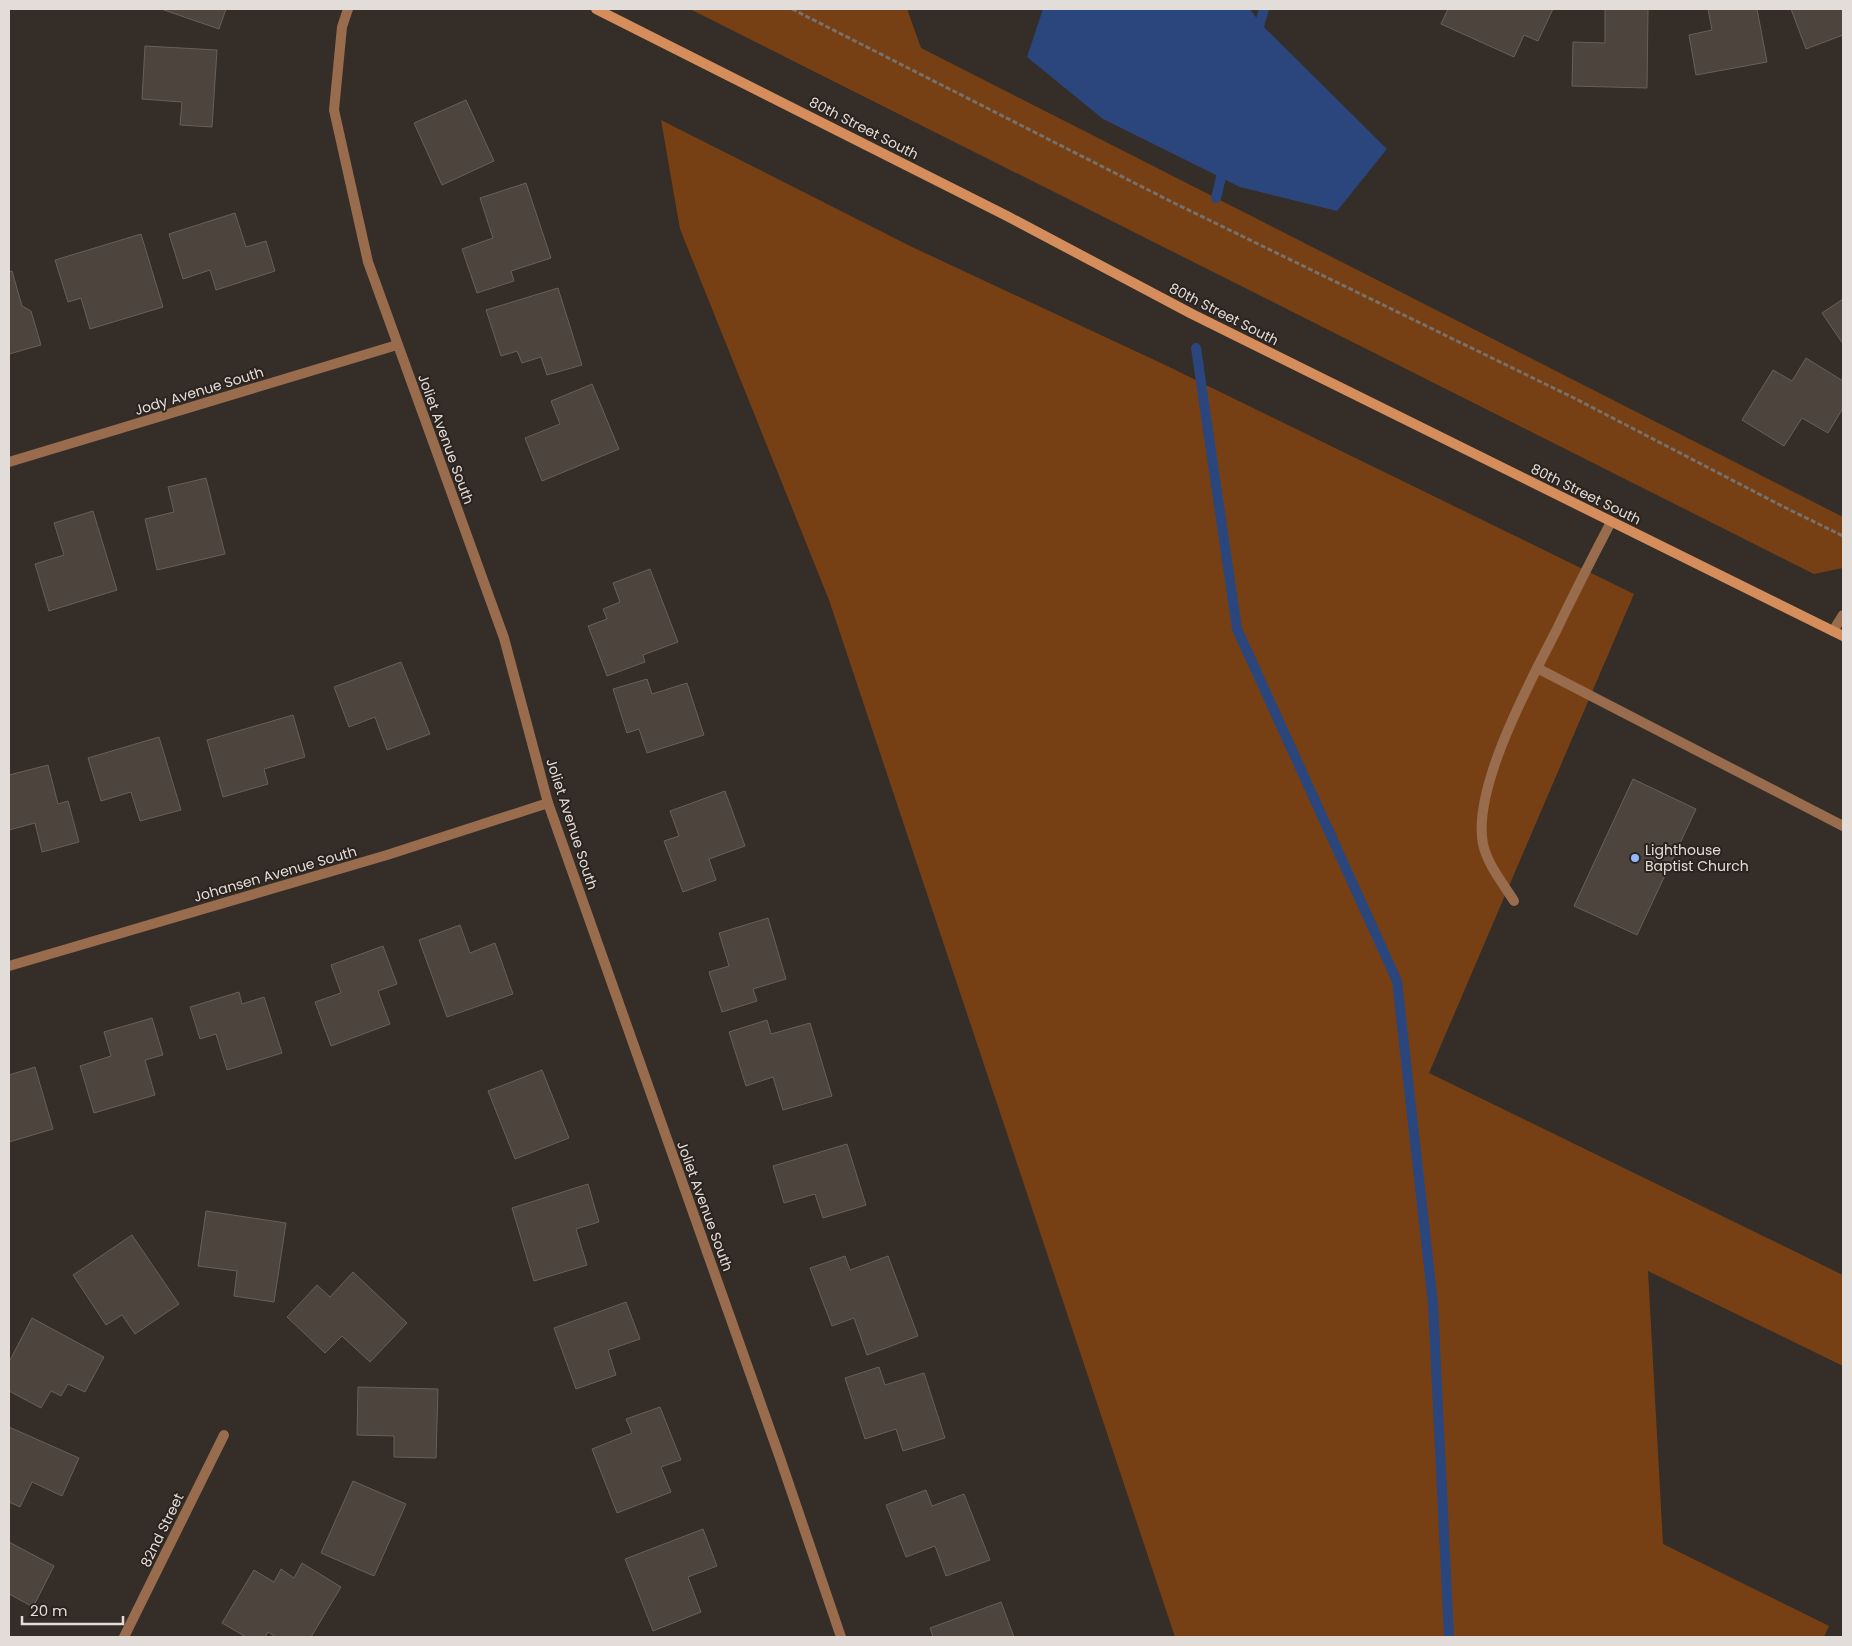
<svg xmlns="http://www.w3.org/2000/svg" width="1852" height="1646" font-family="Poppins,sans-serif">
<style>
.green{fill:#774014}
.water{fill:#2a467d}
.lines{fill:none;stroke-linecap:round;stroke-linejoin:round}
.stream{stroke:#2a467d;stroke-width:10}
.building{fill:#4d443e;stroke:#695f59}
.path{stroke:#77706b;stroke-width:3;stroke-dasharray:5 2.5;stroke-linecap:butt}
.lane{stroke:#986c4d;stroke-width:10}
.street{stroke:#986c4d;stroke-width:10}
.secondary{stroke:#d48d5b;stroke-width:10}
.poi-dot{fill:#92b7fd;stroke:#2b231e;stroke-width:2}
.labels{text-anchor:middle;stroke-width:4;stroke-linejoin:round;paint-order:stroke}
.street-label{font-size:14px;fill:#e3ddda;stroke:#2b231e}
.poi-label{font-size:14px;fill:#e3ddda;stroke:#2b231e;text-anchor:start}
</style>
<rect width="100%" height="100%" fill="#352d27"/>
<g class="green">
<polygon points="690,9 907,9 921,48 1843,517 1843,568 1814,574"/>
<polygon points="661,120 912,247 1163,364 1634,594 1429,1073 1843,1275 1843,1366 1648,1271 1663,1544 1829,1626 1824,1637 1175,1637 829,600 680,229"/>
</g>
<polygon class="water" points="1043,9 1250,9 1260,23 1387,149 1337,211 1240,187 1103,119 1027,57"/>
<g class="lines">
<g class="stream">
<polyline points="1257,34 1264,9"/>
<polyline points="1216,198 1224,165"/>
<polyline points="1196,348 1237,629 1397,981 1433,1304 1449,1637"/>
</g>
</g>
<g class="building">
<polygon points="161,9 226,9 219,29"/>
<polygon points="1448,9 1553,9 1538,41 1524,35 1514,57 1441,24"/>
<polygon points="1605,9 1648,9 1647,88 1572,86 1573,42 1605,43"/>
<polygon points="1708,9 1757,9 1767,62 1696,75 1689,35 1712,30"/>
<polygon points="1791,9 1843,9 1843,35 1806,49"/>
<polygon points="145,46 217,50 212,127 180,125 182,102 142,99"/>
<polygon points="466,100 494,161 442,185 414,123"/>
<polygon points="526,183 551,258 511,271 514,281 477,293 462,249 493,238 480,198"/>
<polygon points="235,213 246,247 266,241 275,271 216,290 210,270 183,279 169,234"/>
<polygon points="141,234 163,307 90,329 81,298 68,302 55,260"/>
<polygon points="12,271 22,306 31,311 41,345 9,354 9,272"/>
<polygon points="558,288 582,365 547,375 541,357 522,363 517,351 501,356 486,310"/>
<polygon points="1843,299 1843,344 1822,313"/>
<polygon points="1806,358 1843,381 1843,408 1828,433 1802,418 1784,446 1742,420 1773,370 1792,381"/>
<polygon points="592,384 619,449 542,481 525,438 560,424 551,401"/>
<polygon points="206,478 225,554 157,570 145,519 174,512 168,487"/>
<polygon points="93,511 117,590 49,611 35,564 64,555 54,523"/>
<polygon points="650,569 678,642 643,655 645,662 607,676 588,626 607,619 603,609 620,602 613,583"/>
<polygon points="401,662 430,734 387,750 375,717 349,727 334,687"/>
<polygon points="647,679 652,694 687,683 704,735 647,753 639,729 627,733 613,689"/>
<polygon points="293,715 305,757 264,769 268,784 223,797 207,740"/>
<polygon points="159,737 181,810 140,821 131,792 101,801 88,758"/>
<polygon points="48,765 58,804 68,801 79,842 42,852 35,823 9,830 9,775"/>
<polygon points="1633,779 1696,809 1637,935 1574,906"/>
<polygon points="725,791 745,846 709,859 716,880 683,892 664,841 679,836 670,811"/>
<polygon points="768,918 786,979 753,989 757,1001 722,1012 709,972 729,966 719,933"/>
<polygon points="460,925 470,953 495,943 513,994 447,1017 419,940"/>
<polygon points="383,946 397,984 378,991 390,1024 331,1046 315,1002 341,993 331,965"/>
<polygon points="239,992 242,1004 264,997 282,1053 227,1070 216,1034 200,1039 190,1007"/>
<polygon points="152,1018 163,1055 145,1060 155,1095 94,1113 80,1066 111,1056 104,1032"/>
<polygon points="767,1020 771,1034 810,1023 832,1096 783,1110 773,1077 746,1086 729,1032"/>
<polygon points="35,1067 53,1129 9,1142 9,1075"/>
<polygon points="542,1070 569,1138 515,1159 488,1091"/>
<polygon points="847,1144 866,1205 823,1218 815,1194 784,1203 773,1166"/>
<polygon points="588,1184 599,1222 576,1229 587,1265 534,1281 512,1208"/>
<polygon points="206,1211 286,1223 274,1302 234,1296 237,1271 198,1266"/>
<polygon points="132,1235 179,1304 135,1334 122,1315 106,1325 73,1275"/>
<polygon points="845,1256 850,1270 888,1256 918,1336 867,1355 854,1318 832,1326 810,1268"/>
<polygon points="353,1272 407,1323 370,1362 342,1336 325,1353 287,1317 317,1285 330,1297"/>
<polygon points="626,1302 640,1339 608,1350 616,1375 576,1389 554,1328"/>
<polygon points="32,1318 104,1357 85,1392 68,1384 61,1396 51,1391 41,1408 9,1391 9,1362"/>
<polygon points="879,1367 885,1385 924,1373 945,1438 903,1451 896,1429 865,1439 845,1378"/>
<polygon points="358,1387 438,1389 436,1458 394,1457 394,1436 357,1435"/>
<polygon points="660,1407 681,1460 661,1467 671,1492 617,1513 592,1449 632,1433 626,1419"/>
<polygon points="9,1427 79,1458 62,1496 32,1482 20,1507 9,1502"/>
<polygon points="353,1481 406,1504 374,1576 321,1553"/>
<polygon points="926,1490 932,1506 964,1494 990,1560 946,1576 935,1546 906,1557 886,1505"/>
<polygon points="703,1529 717,1566 688,1577 701,1612 653,1631 625,1559"/>
<polygon points="9,1542 54,1566 33,1607 9,1594"/>
<polygon points="302,1563 341,1587 311,1637 276,1637 268,1632 265,1637 246,1637 222,1623 254,1570 274,1582 281,1569 294,1578"/>
<polygon points="1001,1602 1014,1637 933,1637 930,1628"/>
</g>
<g class="lines">
<polyline class="path" points="792,9 1170,201 1576,399 1784,507 1843,536"/>
<g class="lane">
<polyline points="1537,668 1843,826"/>
<path d="M1514,901C1503,883 1488,866 1483,844C1472,788 1530,682 1556,631C1574,594 1592,558 1611,522"/>
</g>
<g class="street">
<polyline points="348,9 342,27 334,110 368,262 504,638 548,803 780,1458 841,1637"/>
<polyline points="9,462 397,345"/>
<polyline points="1833,631 1843,615"/>
<polyline points="9,966 387,855 548,803"/>
<polyline points="124,1637 224,1435"/>
</g>
<polyline class="secondary" points="596,9 1007,216 1192,314 1843,636"/>
</g>
<circle class="poi-dot" cx="1635" cy="858" r="5"/>
<g class="labels">
<g class="street-label">
<text transform="translate(864 128) rotate(27)" y="5">80th Street South</text>
<text transform="translate(1224 314) rotate(27)" y="5">80th Street South</text>
<text transform="translate(199 391) rotate(-17)" y="5">Jody Avenue South</text>
<text transform="translate(446 439) rotate(70)" y="5">Joliet Avenue South</text>
<text transform="translate(1586 494) rotate(26)" y="5">80th Street South</text>
<text transform="translate(572 824) rotate(72)" y="5">Joliet Avenue South</text>
<text transform="translate(275 874) rotate(-16)" y="5">Johansen Avenue South</text>
<text transform="translate(705 1206) rotate(70)" y="5">Joliet Avenue South</text>
<text transform="translate(162 1530) rotate(-64)" y="5">82nd Street</text>
</g>
<g class="poi-label">
<text x="1645" y="855">Lighthouse<tspan x="1645" dy="16">Baptist Church</tspan></text>
</g>
</g>
<rect width="1852" height="1646" fill="none" stroke="#e3ddda" stroke-width="20"/>
<path d="M22 1616v8h101v-8" fill="none" stroke="#e3ddda" stroke-width="2.5"/>
<text x="30" y="1616" font-size="15" fill="#e3ddda" stroke="#2b231e" stroke-width="4" paint-order="stroke">20 m</text>
</svg>
